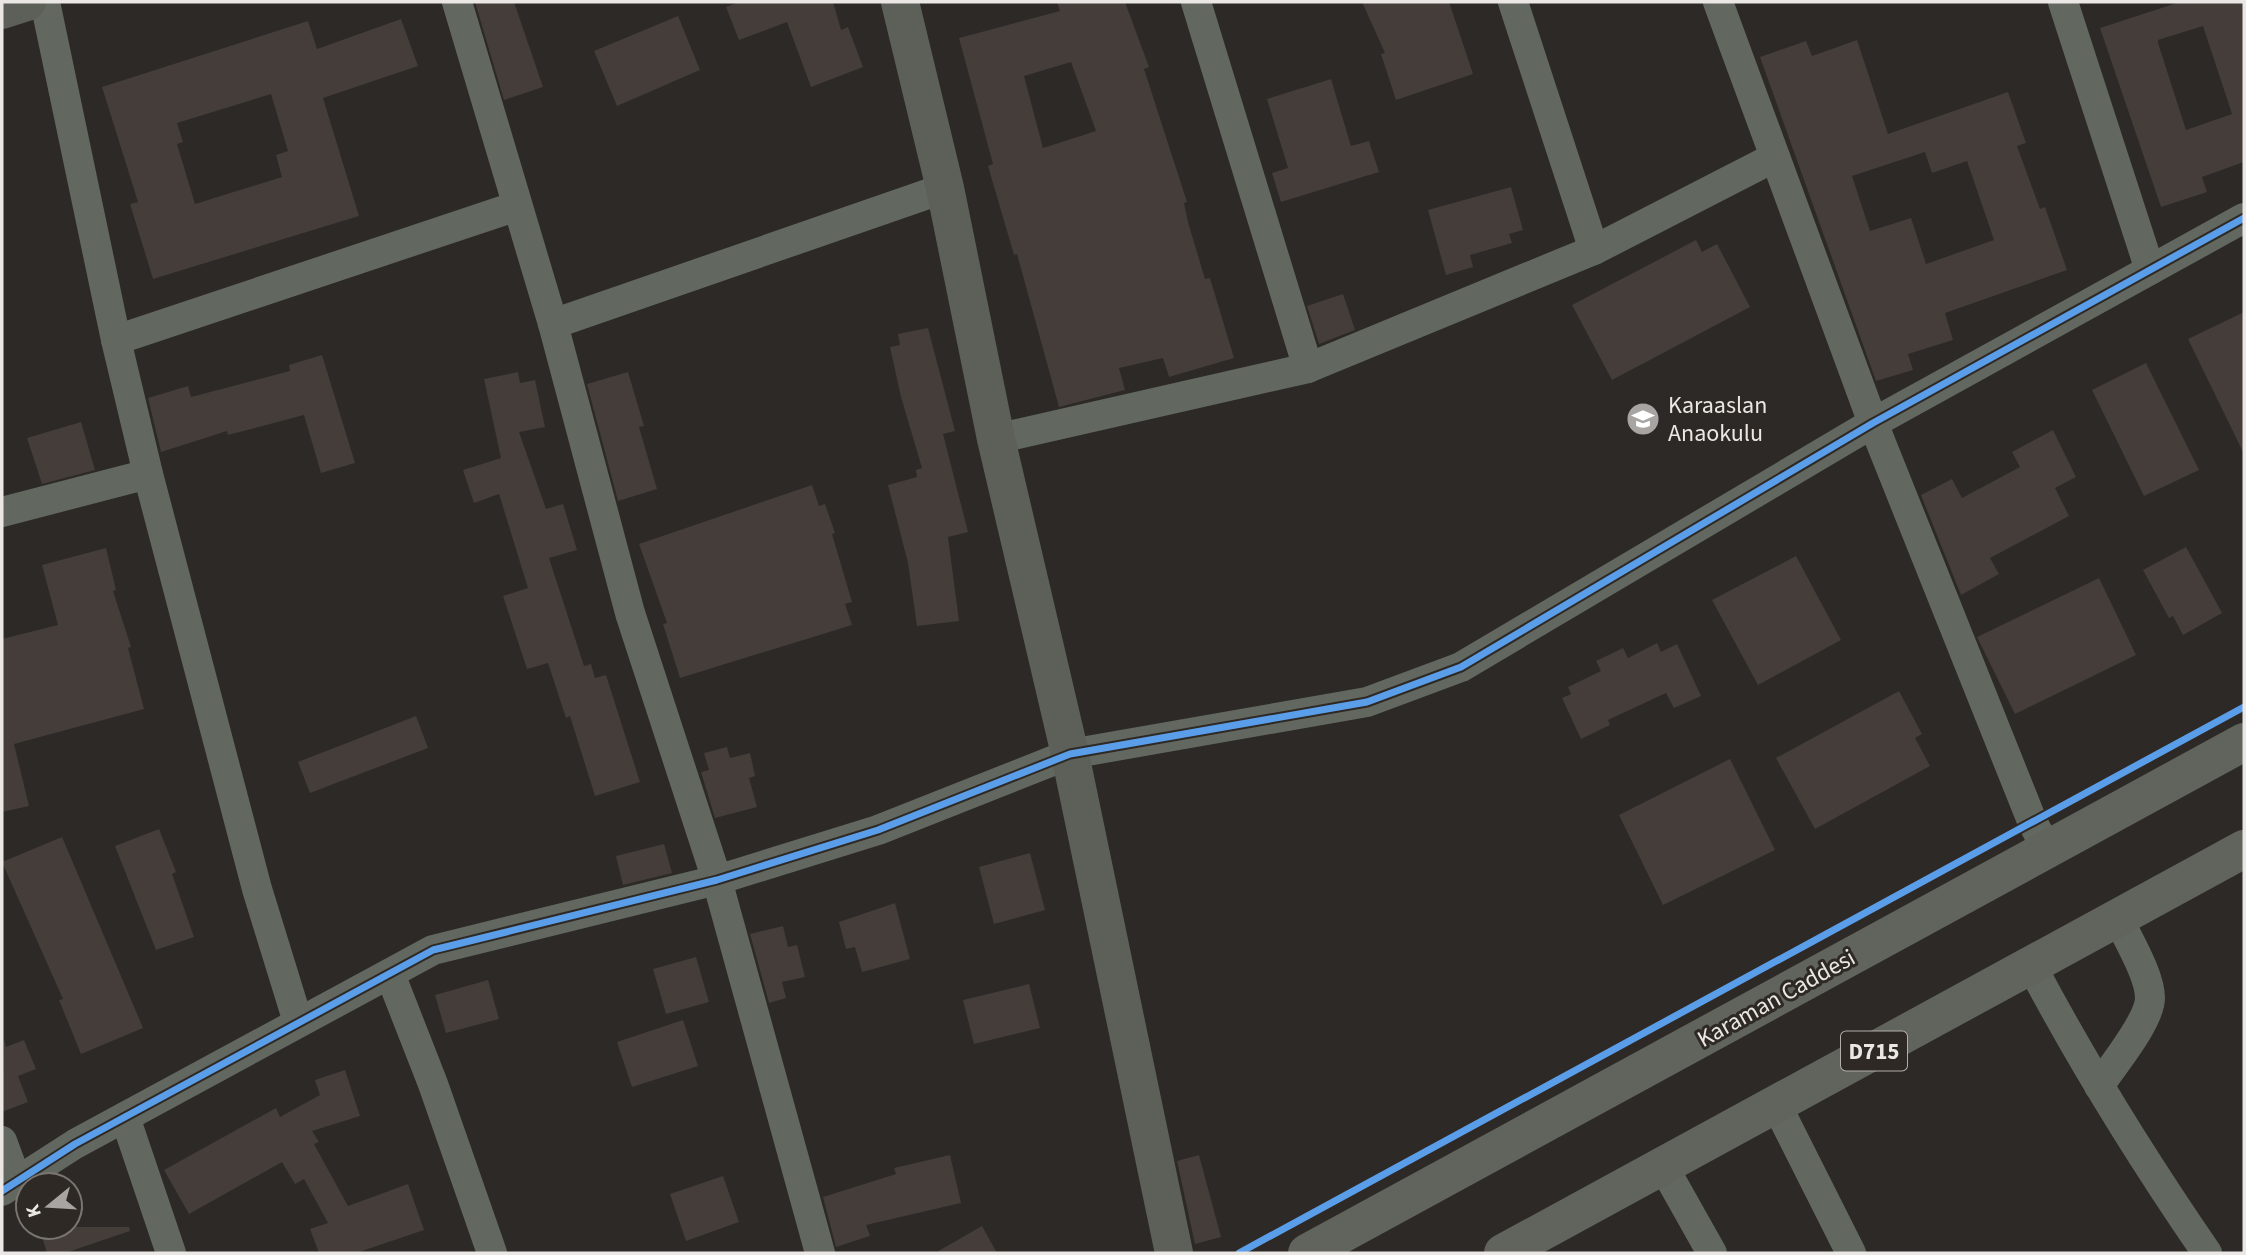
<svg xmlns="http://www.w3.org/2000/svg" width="2246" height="1255" font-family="'Source Sans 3',sans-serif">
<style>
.building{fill:#443d39;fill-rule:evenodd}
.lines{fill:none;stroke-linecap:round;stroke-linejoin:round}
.street{stroke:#62685f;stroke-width:30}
.secondary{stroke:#5c6058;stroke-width:38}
.highway{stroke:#61645c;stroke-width:38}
.cycleway-casing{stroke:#2e2925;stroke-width:11}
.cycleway{stroke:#5a9eea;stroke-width:7}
.labels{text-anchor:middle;stroke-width:6;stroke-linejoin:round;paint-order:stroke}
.shield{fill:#2e2925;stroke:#b2aeab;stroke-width:2}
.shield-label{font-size:23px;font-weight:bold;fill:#eae7e4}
.poi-label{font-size:24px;fill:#eae7e4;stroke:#2e2925;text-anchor:start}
.street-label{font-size:24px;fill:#eae7e4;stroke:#2e2925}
</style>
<rect width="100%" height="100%" fill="#2c2927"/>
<g class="building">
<polygon points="475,2 514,2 543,87 504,100"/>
<polygon points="739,2 833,2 841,30 848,27 863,67 811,87 787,22 739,40 726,7"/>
<path d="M1057,2H1125L1149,67L1144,69L1187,202L1184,203L1188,222L1205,279L1210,278L1234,358L1169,377L1163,358L1119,368L1125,390L1059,407L1017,254L1014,255L988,166L993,164L959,38L1060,11ZM1071,62L1096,131L1043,148L1024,76Z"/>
<polygon points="1362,2 1449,2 1473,74 1396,100 1381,54 1385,53"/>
<path d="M2180,2H2244V162L2202,177L2207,192L2161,207L2100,28ZM2203,26L2232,114L2186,130L2158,43V40Z"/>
<polygon points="678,16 700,70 617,106 594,51"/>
<path d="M401,19L418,66L323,98L359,216L153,279L130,204L138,202L102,87L308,21L317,49ZM271,94L288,151L276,155L282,177L195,204L177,144L183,142L177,123Z"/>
<path d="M1857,40L1888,134L2008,92L2026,143L2017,146L2040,209L2045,207L2067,270L1945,313L1953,340L1908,354L1913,370L1876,381L1760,57L1806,41L1812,56ZM1925,152L1932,173L1967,161L1994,240L1926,264L1911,218L1870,231L1852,176Z"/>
<polygon points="1331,79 1351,146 1369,141 1379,172 1281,202 1272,173 1288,168 1267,99"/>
<polygon points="1511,187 1523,230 1509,234 1512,243 1470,255 1473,267 1446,275 1428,210"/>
<polygon points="1696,240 1702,252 1717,244 1750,307 1612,380 1572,305"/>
<polygon points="1343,294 1355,330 1319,344 1307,306"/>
<polygon points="2244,312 2244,454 2188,339"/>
<polygon points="928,328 955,431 943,434 968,532 948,537 959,621 917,626 908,563 888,485 917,477 916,470 922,468 901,397 890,347 900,345 898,334"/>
<polygon points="322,355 355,463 321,473 304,415 228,435 227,431 161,452 148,398 188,386 191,397 290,371 289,365"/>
<polygon points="2146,363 2199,470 2144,496 2092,390"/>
<polygon points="518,372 520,383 535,380 545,427 519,432 546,509 563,504 577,550 549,558 584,666 591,664 595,678 606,675 640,782 595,796 570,716 566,718 548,663 527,669 503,596 528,588 499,494 474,503 463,470 501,458 484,379"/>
<polygon points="628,372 644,426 639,427 657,489 618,501 587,384"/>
<polygon points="81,422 95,470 42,484 27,438"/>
<polygon points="2053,430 2076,477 2055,488 2069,516 1990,558 1999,574 1961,595 1921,495 1952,479 1962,498 2020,467 2012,452"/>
<polygon points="812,485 819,506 825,504 835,533 832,534 852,602 845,604 852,625 680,678 663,624 667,623 639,544"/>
<polygon points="2186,547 2222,613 2183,635 2173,616 2169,618 2143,570"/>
<polygon points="106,548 116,590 113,591 131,647 128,648 144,709 14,744 29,806 2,812 2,639 58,625 42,565"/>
<polygon points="1796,556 1841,640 1758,685 1712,600"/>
<polygon points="2099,578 2136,655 2015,714 1977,637"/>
<polygon points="1657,643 1661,652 1677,644 1701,696 1674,708 1666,693 1608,720 1610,725 1581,739 1562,698 1571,694 1568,687 1601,671 1596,661 1623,648 1628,658"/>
<polygon points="1899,691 1922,734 1915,738 1930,766 1815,829 1776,758"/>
<polygon points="416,716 428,748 310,793 298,762"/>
<polygon points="727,747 730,758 750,753 755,776 749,778 757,807 715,818 701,772 709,770 704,753"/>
<polygon points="1730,759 1775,850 1663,905 1619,815"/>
<polygon points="159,829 176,872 172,874 194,937 156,950 115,846"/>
<polygon points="62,837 143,1028 81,1054 59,1000 63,999 2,862"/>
<polygon points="664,844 672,873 623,885 616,856"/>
<polygon points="1030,853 1045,910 994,924 979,867"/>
<polygon points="895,903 910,959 862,972 855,947 846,949 839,922"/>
<polygon points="783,926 788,947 797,945 805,977 782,982 786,998 769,1003 750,934"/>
<polygon points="696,957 709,1002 666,1014 653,969"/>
<polygon points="488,980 499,1019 446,1033 435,995"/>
<polygon points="1029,984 1040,1028 974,1044 963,1000"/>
<polygon points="683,1020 698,1066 632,1087 617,1042"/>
<polygon points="4,1039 6,1047 24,1040 36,1069 18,1076 28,1102 2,1112"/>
<polygon points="345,1070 360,1116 312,1131 319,1142 314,1144 348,1206 408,1184 424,1230 356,1253 319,1253 310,1229 328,1223 304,1179 295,1184 282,1162 189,1214 164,1170 276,1108 280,1117 320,1095 315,1080"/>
<polygon points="950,1155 961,1203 866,1225 870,1236 836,1247 823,1197 896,1174 894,1168"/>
<polygon points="1199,1155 1221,1237 1195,1244 1177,1161"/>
<polygon points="723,1176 739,1222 686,1241 670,1194"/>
<polygon points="982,1226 997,1253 935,1253"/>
<polygon points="39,1227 129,1227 130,1231 65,1253 47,1253"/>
</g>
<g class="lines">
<g class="street">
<polyline points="45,2 116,340 148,474 257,889 298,1022"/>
<polyline points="457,2 553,324 630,613 717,880 820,1253"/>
<polyline points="1196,2 1308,368"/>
<polyline points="1513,2 1594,250"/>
<polyline points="1718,2 1873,423 2032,821 2047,850"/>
<polyline points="2063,2 2150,270"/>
<polyline points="553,324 945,188"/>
<polyline points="116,340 517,206"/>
<polyline points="996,439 1308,368 1594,250 1775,157"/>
<polyline points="2,512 148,474"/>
<path d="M2031,965C2084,1065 2143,1160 2207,1253"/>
<polyline points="390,974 433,1084 492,1253"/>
<path d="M2099,1086C2112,1066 2150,1021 2150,998C2150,975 2127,938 2118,918"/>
<polyline points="1776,1104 1851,1253"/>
<polyline points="125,1117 171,1253"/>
<polyline points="2,1141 17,1182"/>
<polyline points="1663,1166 1712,1253"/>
<polyline points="2,1191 75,1144 433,950 717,880 878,830 1070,754 1367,702 1461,667 1873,423 2244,218"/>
</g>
<g class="secondary">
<polyline points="900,2 945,188 996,439 1070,754 1174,1253"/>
<polyline points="2,10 27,2"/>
</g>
<g class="highway">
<polyline points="1307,1253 2244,742"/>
<polyline points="1503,1253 2244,849"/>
</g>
<defs>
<g id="cycleway">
<polyline points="2,1191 75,1144 433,950 717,880 878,830 1070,754 1367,702 1461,667 1873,423 2244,218"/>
<polyline points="1239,1253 2244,707"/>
</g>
</defs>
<use href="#cycleway" class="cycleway-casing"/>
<use href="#cycleway" class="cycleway"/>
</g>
<defs>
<symbol id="school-disc" viewBox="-11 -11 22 22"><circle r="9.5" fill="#a8a4a2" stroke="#2e2925"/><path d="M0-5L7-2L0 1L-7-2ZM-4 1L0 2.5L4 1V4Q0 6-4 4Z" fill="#fff"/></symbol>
</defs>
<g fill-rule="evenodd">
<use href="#school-disc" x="1624" y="400" width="38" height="38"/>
</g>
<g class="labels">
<rect class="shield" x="1841" y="1031.5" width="66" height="39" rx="5"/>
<g class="shield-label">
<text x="1874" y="1059">D715</text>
</g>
<g class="poi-label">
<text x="1668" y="413">Karaaslan<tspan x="1668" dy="28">Anaokulu</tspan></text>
</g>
<g class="street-label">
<text transform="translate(1776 998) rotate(-29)" y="8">Karaman Caddesi</text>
</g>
</g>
<rect width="2246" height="1255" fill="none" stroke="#eae7e4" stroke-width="7"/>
<g transform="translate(49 1206) rotate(252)"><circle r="33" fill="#2e2925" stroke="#797571" stroke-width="2"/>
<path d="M0-5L12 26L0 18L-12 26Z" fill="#a8a4a2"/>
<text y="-10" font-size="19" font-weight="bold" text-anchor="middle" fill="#eae7e4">K</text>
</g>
</svg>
